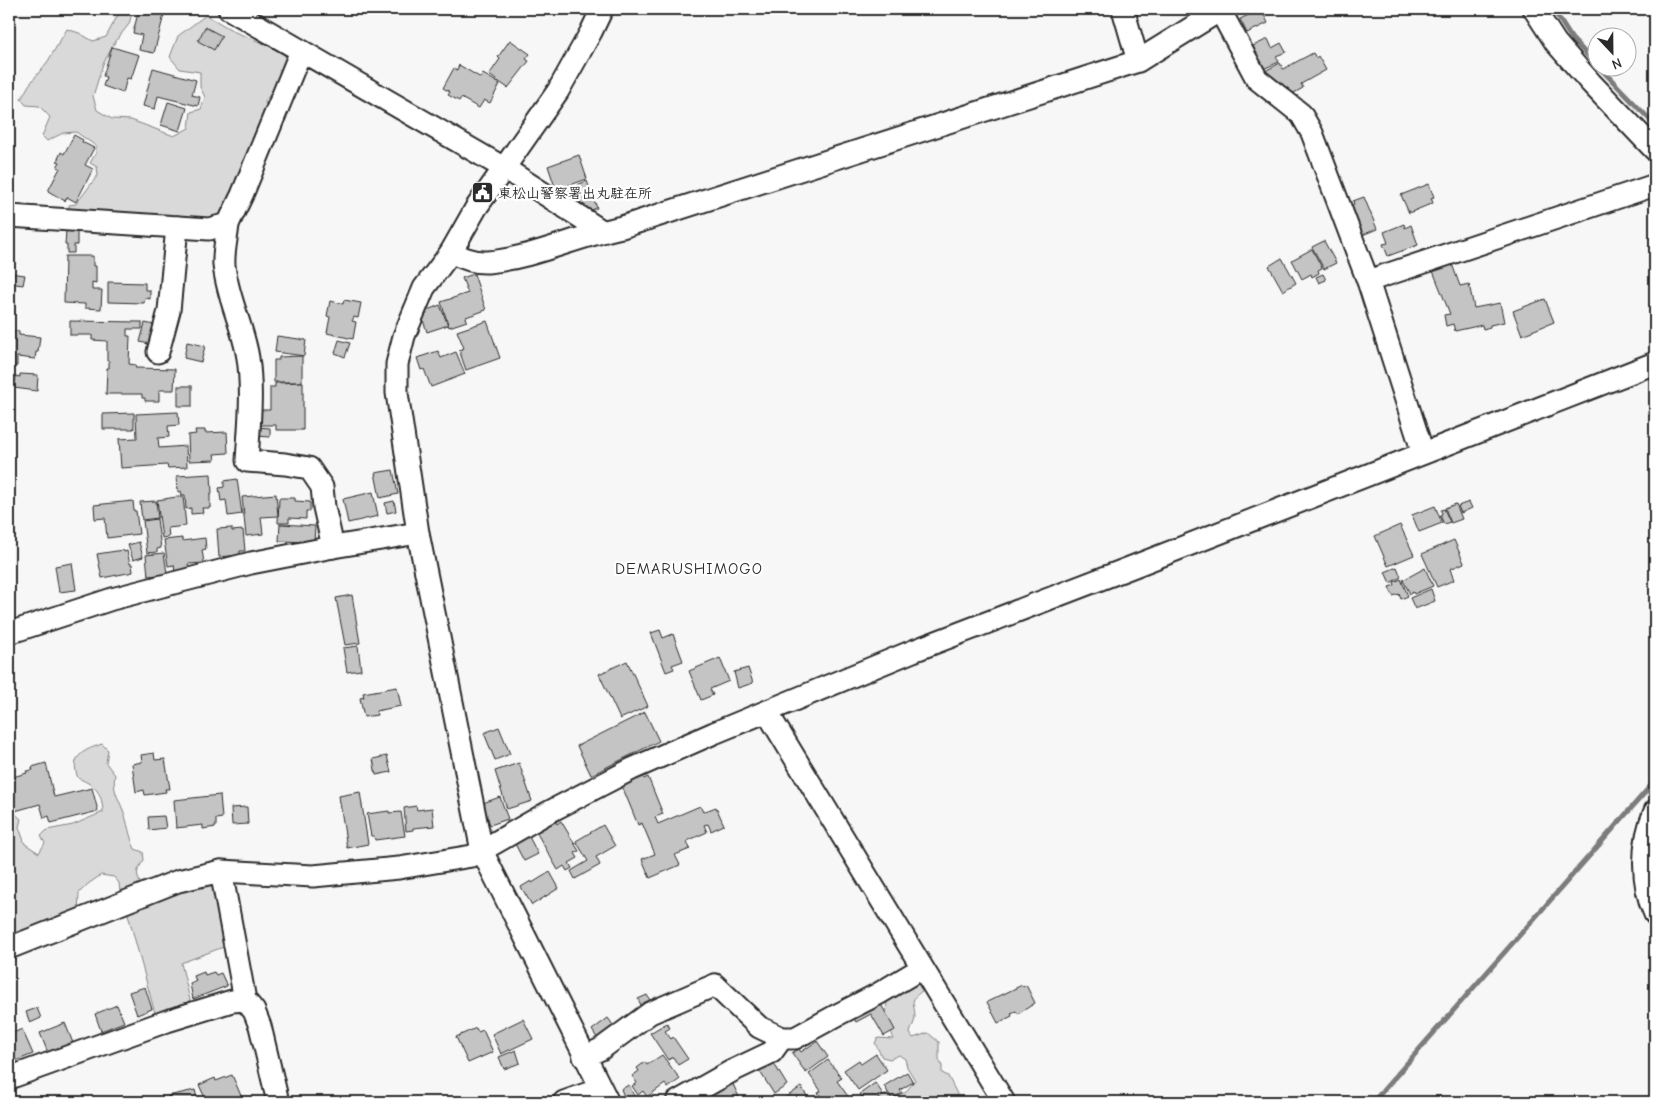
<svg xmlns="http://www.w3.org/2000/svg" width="1664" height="1111" font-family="'Comic Neue','Klee One',sans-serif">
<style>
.green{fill:#d9d9d9;stroke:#828282}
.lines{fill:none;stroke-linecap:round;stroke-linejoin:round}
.stream{stroke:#7b7b7b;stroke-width:5}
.building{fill:#c4c4c4;stroke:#2b2b2b}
.minor-casing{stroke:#2b2b2b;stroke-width:25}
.minor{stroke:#fff;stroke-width:21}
.labels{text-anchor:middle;stroke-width:4.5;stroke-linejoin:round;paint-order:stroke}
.poi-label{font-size:14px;font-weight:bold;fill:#2b2b2b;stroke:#fff;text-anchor:start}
.quarter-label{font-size:16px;letter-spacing:1px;fill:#2b2b2b;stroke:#fff}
</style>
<rect width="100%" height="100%" fill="#f7f7f7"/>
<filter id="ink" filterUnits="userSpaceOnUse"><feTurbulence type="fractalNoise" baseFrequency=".02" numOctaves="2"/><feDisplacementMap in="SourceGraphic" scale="10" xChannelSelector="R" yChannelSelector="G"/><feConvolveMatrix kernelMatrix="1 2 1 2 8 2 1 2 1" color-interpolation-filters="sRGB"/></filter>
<g filter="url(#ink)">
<g class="green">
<polygon points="121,9 135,9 133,10 129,24 115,42 103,64 93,96 97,110 112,119 131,120 174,136 189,128 191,112 201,109 205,97 200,87 200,72 180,69 170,57 178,36 206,15 235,32 282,51 289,61 281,80 265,101 267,109 224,221 69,210 69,205 76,204 98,175 97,167 90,163 96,153 96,146 76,132 63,133 47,141 42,136 50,117 39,106 26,105 21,99 29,85 48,61 67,29 79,33 93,41 106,37"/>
<path d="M102,744L108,750L106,763L115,775C112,790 118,797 123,810C128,823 129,836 135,849L143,852L144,860C138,869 135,872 140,883L132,891L120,892L119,883L114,877L101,875L88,884L79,893L78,915L9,936V808L21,819L19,827L25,844L39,853L45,843L41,836L47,830L73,825L103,812C102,792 96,786 78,778C69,756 84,750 102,744Z"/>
<polygon points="213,880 226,946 181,963 191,1004 156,1017 126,907"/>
<path d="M900,977L920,982L922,991C908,1001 915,1003 915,1017C915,1022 911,1028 910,1033L913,1038L928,1033L939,1042V1059L942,1066V1073L948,1076L957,1094L955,1102H876V1101L885,1095L905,1093L915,1080L907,1067L905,1059L899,1055L890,1059L882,1057L875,1043L878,1038L893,1039C893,1032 888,1028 887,1021C886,1015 887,1000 887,992Z"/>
</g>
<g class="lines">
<g class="stream">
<polyline points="1553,9 1572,39 1596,64"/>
<polyline points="1600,68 1655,125"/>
<polyline points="1373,1102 1655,781"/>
</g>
</g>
<g class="building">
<polygon points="139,9 149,11 149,9 165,11 154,53 139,50 142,35 133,33"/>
<polygon points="1261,9 1268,23 1247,33 1240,19"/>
<polygon points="205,27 222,36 214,50 198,41"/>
<polygon points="1268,39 1272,48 1281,43 1286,52 1276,56 1279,62 1263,69 1253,46"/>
<polygon points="510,40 530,54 526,59 529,61 508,88 489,75 500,59 498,57"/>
<polygon points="112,47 139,55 131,79 127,78 123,93 103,86 106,77 103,76"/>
<polygon points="1313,53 1316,58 1318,56 1326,70 1301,84 1303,88 1290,95 1285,87 1282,89 1265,71 1280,63 1283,69"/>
<polygon points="459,65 481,78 483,74 500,84 490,103 484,100 479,108 461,98 459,101 448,95 450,92 443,88 454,68 457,70"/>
<polygon points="153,68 196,80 192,95 200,97 198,106 158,96 155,109 143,106"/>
<polygon points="168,102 187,108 180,131 161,125"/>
<polygon points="74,135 83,140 82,142 94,148 85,165 93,169 76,202 67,197 65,201 48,191 60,168 57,167 60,162 57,161 61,152 64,154"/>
<polygon points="579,155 587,179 556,190 548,166"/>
<polygon points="587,181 597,208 591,210 566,192 578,188 577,185"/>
<polygon points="1429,184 1434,197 1431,198 1433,203 1409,213 1401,195"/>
<polygon points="1364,197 1377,229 1360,236 1348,207 1354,204 1353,201"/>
<polygon points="1404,224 1405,228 1411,225 1418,245 1388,256 1383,244 1388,243 1384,232"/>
<polygon points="66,230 77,231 77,245 74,245 74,253 67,253 67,245 65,245"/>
<polygon points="1324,241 1336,263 1324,269 1312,247"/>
<polygon points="1312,249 1322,268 1318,270 1319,273 1312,277 1311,274 1302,279 1292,260"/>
<polygon points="65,256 93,256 93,266 96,266 96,283 92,282 92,290 102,290 101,309 85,308 85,304 64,303"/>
<polygon points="1282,258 1296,283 1283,291 1269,266"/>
<polygon points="1452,264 1460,286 1469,284 1474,308 1500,303 1504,322 1490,325 1490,327 1483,329 1482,325 1455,331 1453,324 1446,326 1444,315 1450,314 1433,271"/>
<polygon points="9,273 25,275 23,285 9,283"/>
<polygon points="474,274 486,310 466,317 467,321 449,327 441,302 468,293 462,278"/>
<polygon points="1323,274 1326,280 1319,283 1316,277"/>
<polygon points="108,282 145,283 145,290 150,290 150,299 145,298 144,303 108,302"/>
<polygon points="1545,299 1554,322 1522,335 1513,311"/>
<polygon points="344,300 361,303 358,318 354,317 352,321 356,322 353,339 327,333 330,317 327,316 330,301 343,304"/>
<polygon points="440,305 448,325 427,332 423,320 425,311"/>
<polygon points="70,321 142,322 142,329 127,329 127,336 130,336 129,364 136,365 135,368 175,369 174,390 159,390 159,401 145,401 145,398 142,398 142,394 106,394 107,368 109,368 109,361 107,361 107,341 92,340 92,335 70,335"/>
<polygon points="487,321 500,358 466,370 459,350 464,348 457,331"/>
<polygon points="145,323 159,326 154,345 140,342"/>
<polygon points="9,331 19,331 19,335 40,337 38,352 36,352 35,359 17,357 17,366 9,365"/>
<polygon points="277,336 306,340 304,356 275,352"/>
<polygon points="339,340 350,343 345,357 335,353"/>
<polygon points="187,342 205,346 201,362 184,358"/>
<polygon points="438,351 441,358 456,352 465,374 431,387 424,369 421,370 417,358"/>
<polygon points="302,356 302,382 274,382 274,360 279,360 279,357"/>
<polygon points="20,374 38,375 37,391 14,388 16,376 20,377"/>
<polygon points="303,382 303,430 276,430 276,425 254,425 254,410 270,410 270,387 275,387 275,383"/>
<rect x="178" y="386" width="14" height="20"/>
<polygon points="178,412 179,425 168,426 169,437 158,438 159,448 186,446 187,467 168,468 167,465 121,468 119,439 137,438 136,414"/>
<polygon points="134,413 134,429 103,429 103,414"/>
<polygon points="257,427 270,428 270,437 256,436"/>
<polygon points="195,430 205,430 205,433 227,432 228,453 214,454 215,460 189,461 188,435 196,434"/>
<polygon points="393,470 398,494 380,498 375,473"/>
<polygon points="211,474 212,494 210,495 210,508 202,508 203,513 191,514 191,508 186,509 185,495 182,495 181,491 178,492 177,476"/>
<polygon points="237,479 242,514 228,516 226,500 221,501 219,488 224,487 224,481"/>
<polygon points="373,492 378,516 348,523 343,499"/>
<polygon points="276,494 278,516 261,517 263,534 246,536 242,497"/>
<polygon points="183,496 186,526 168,528 169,537 162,538 157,500"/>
<polygon points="279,498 295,498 295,501 310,502 310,511 306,511 306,519 289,518 289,523 278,523"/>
<polygon points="133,501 134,511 136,511 139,534 107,538 105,518 95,519 94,505"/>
<polygon points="156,501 158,518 142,520 140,502"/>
<polygon points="394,501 396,511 387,513 385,503"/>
<polygon points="1469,502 1472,508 1461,513 1458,506"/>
<polygon points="1456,504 1462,519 1451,523 1445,508"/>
<polygon points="1435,506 1442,523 1419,532 1412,515"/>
<polygon points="1444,509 1450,522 1444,524 1440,515 1442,514 1441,510"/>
<polygon points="157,519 161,548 157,549 157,552 147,553 143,521"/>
<polygon points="280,524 315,526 314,542 279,541"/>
<polygon points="1400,525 1414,555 1388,566 1375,536"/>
<polygon points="232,528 232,531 243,530 245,551 240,551 240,555 219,557 217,529"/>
<polygon points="182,538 182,541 205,538 206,549 202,550 204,563 188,564 189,570 175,572 174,565 168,566 164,540"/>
<polygon points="1454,540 1464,563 1450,569 1454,580 1437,587 1422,554"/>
<polygon points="139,542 143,557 133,560 128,545"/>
<polygon points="123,550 124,552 127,551 130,564 132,564 133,572 102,578 97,554"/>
<polygon points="164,553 167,574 148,576 146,555"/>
<polygon points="72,563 76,590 59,592 55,566"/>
<polygon points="1397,567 1401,577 1390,583 1385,572"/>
<polygon points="1425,568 1433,586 1414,594 1413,592 1410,594 1403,580"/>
<polygon points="1401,579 1408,596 1401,599 1399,594 1393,596 1389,587 1395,585 1394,582"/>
<polygon points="1431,589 1435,601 1415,609 1410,598"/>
<polygon points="352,595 360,643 345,645 336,598"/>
<polygon points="660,630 663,638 673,634 683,661 672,665 674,669 666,672 651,633"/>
<polygon points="358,646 361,670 347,672 343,648"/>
<polygon points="720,658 729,681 710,689 713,695 701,700 689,671"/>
<polygon points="627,661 648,706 620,719 599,674"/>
<polygon points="748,668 753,683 738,688 734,672"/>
<polygon points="397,687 401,706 376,711 377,715 364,717 360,698 364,697 363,693"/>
<polygon points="645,712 659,741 591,775 577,746"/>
<polygon points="499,727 510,754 495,760 484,733"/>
<polygon points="154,753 155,760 165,759 170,789 165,789 166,792 145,795 144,790 136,792 132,764 142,762 141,755"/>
<polygon points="387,756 391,772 376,775 373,759"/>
<polygon points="46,763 54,797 92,788 98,811 51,823 49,816 44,818 40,804 15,811 9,787 9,778 27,773 26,771 33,770 32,767"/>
<polygon points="519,763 532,801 507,809 495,771"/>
<polygon points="641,772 644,779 648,777 663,814 655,817 658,824 700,806 703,812 716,807 724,825 711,831 708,824 704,825 707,832 687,841 690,849 675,855 680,865 650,878 642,859 655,854 642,823 638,825 620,781"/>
<polygon points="360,792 368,844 347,848 339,796"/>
<polygon points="220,795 222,818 216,819 216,827 203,829 203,825 176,828 174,800"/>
<polygon points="500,797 508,819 490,825 483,803"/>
<polygon points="416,806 417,810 432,808 434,826 413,828 413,830 406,831 404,808"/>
<polygon points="247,807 248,824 232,825 231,808"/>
<polygon points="389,811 389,813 401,812 405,836 375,840 374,836 371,836 367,814"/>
<polygon points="164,816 166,828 149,830 148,817"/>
<polygon points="554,819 557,824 561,821 579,851 575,853 578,858 569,863 572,868 567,871 564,866 558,870 535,830"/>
<polygon points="603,825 615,846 596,857 600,865 575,879 571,871 588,861 576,841"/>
<polygon points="528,835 538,854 524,861 514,842"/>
<polygon points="550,872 559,888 532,905 521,887 531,881 532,883"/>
<polygon points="204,972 205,975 214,972 216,975 221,973 227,986 193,999 190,984 196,981 194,976"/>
<polygon points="1022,985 1023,987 1026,985 1035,1003 1018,1014 1016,1011 1011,1013 1012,1016 998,1023 987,1002"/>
<polygon points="145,987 152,1009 137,1015 129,992"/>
<polygon points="647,995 652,1004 643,1009 638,999"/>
<polygon points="877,997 895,1030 884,1036 871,1014 856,1022 850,1012"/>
<polygon points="117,1005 124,1022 101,1031 95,1014"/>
<polygon points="37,1008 41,1018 30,1023 26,1012"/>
<polygon points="608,1018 616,1029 599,1041 592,1030"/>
<polygon points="523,1019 533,1039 501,1054 492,1034"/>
<polygon points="65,1023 73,1043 48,1053 40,1033"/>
<polygon points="667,1023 670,1028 665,1031 671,1039 673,1037 688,1059 678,1065 673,1057 668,1060 650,1033"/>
<polygon points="476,1028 478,1032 483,1030 493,1052 468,1063 456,1037"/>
<polygon points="22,1029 33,1054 13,1062 9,1054 9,1035"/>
<polygon points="817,1041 828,1057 806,1073 792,1053 799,1049 801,1052"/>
<polygon points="516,1050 520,1063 504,1069 499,1057"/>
<polygon points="876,1054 887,1070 858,1090 844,1070 859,1060 861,1064"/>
<polygon points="662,1055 680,1079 668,1088 665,1084 647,1097 643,1091 638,1095 632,1086 637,1083 632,1076 639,1071 637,1068 645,1062 647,1065"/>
<polygon points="771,1059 787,1085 774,1094 757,1067"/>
<polygon points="828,1060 842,1078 837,1081 852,1102 825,1102 818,1093 821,1091 809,1074"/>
<polygon points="907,1072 913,1082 900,1090 902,1093 892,1099 884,1086"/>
<polygon points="232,1075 242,1098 230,1102 207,1102 199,1085 215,1078 216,1081"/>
<polygon points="730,1078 739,1097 727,1102 712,1102 706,1090"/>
<polygon points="875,1083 883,1094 878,1098 880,1101 862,1102 861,1100 863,1099 860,1094"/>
<polygon points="629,1085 635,1098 626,1102 621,1089"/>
<polygon points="801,1087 811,1102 779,1102"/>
<polygon points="195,1090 198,1102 169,1102 168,1096"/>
</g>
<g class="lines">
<defs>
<g id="minor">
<polyline points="229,9 504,168 602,231"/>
<polyline points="602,9 591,32 558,91 476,208 451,252 424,288 404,336 397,364 397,393 418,533 482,851 608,1102"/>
<polyline points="1123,9 1138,61"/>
<polyline points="1534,9 1556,43 1591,83 1655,150"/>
<polyline points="1220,10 1257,79 1301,114 1312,133 1368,281 1423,453"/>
<polyline points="9,216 209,229 228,224 242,195 301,51"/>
<path d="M228,224C227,237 223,252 224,265C227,297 243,326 248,358C253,392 249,427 247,461L285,464L309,468L322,487L324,507L333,547"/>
<path d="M451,252C462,258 474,263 488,262C533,258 578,236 622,227L1138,61L1222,9"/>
<polyline points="1368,281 1655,185"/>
<polyline points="158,352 169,311 177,227"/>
<polyline points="9,633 112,599 251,563 333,547 418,533"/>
<polyline points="767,712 1004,1102"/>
<path d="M1655,811C1641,842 1641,884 1655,914"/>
<polyline points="221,871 245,1000"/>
<polyline points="9,948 178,881 221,871 313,876 399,868 472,856 547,813 632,769 714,733 913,651 1132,567 1655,363"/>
<polyline points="584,1057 601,1049 650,1013 715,985 759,1027 782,1038 795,1038 839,1014 878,994 922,968"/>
<polyline points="9,1078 167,1021 232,1001 245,1000 254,1011 260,1026 278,1102"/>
<polyline points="564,1102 600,1089"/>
<polyline points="677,1102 732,1071 772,1052 782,1038"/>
</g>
</defs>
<use href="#minor" class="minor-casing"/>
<use href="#minor" class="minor"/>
</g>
</g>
<defs>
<symbol id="civic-square" viewBox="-11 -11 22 22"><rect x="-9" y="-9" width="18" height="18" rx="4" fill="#2b2b2b" stroke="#fff"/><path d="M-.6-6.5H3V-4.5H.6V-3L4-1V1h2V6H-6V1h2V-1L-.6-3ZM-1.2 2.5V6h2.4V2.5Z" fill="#fff"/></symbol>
</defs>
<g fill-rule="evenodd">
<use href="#civic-square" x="470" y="180" width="25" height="25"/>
</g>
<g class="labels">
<g class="poi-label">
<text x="498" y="198">東松山警察署出丸駐在所</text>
</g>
<g class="quarter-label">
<text x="689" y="574">DEMARUSHIMOGO</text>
</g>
</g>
<rect width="1664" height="1111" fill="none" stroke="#fff" stroke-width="30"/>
<rect x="15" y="15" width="1634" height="1081" fill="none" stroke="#2b2b2b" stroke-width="2" filter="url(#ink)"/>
<g transform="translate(1612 52) rotate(158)"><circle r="24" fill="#ffffff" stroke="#aaaaaa"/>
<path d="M0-4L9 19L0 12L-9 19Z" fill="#2b2b2b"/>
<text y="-8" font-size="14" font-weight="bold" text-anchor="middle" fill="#2b2b2b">N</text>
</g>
</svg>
